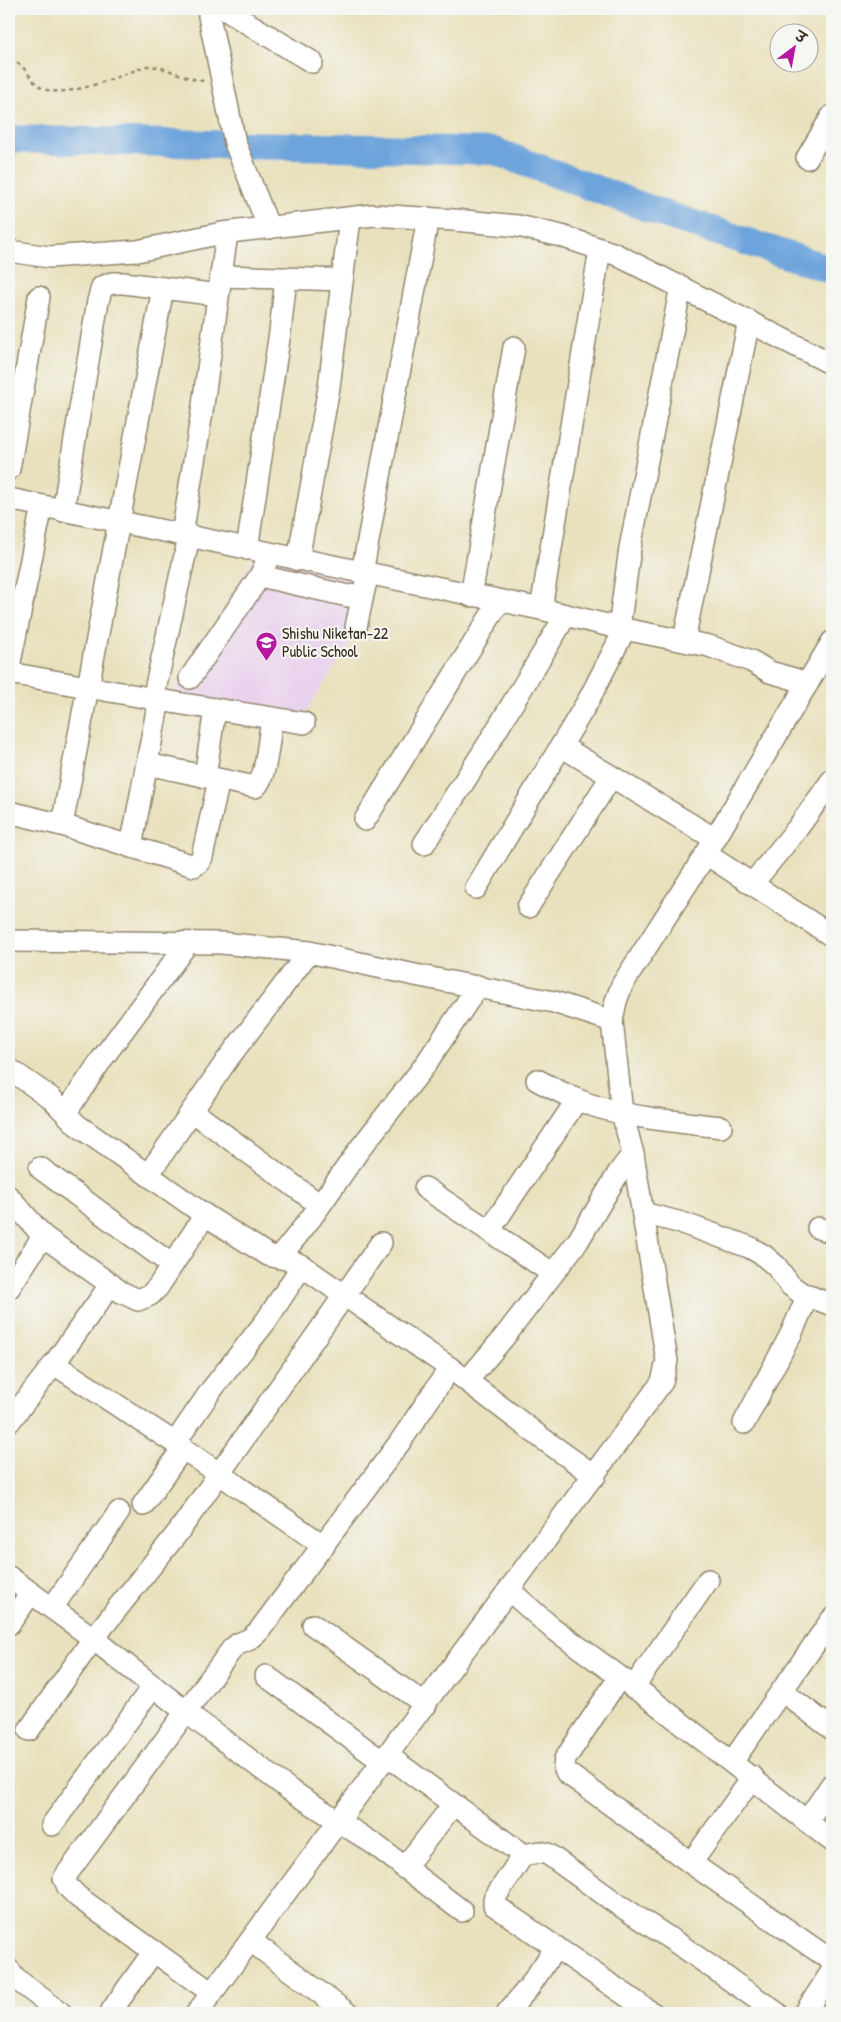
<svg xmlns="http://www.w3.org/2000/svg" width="841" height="2022" font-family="'Patrick Hand','Playpen Sans Deva',sans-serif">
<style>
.built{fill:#e9d2ed}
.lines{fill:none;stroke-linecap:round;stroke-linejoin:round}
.river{stroke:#6ea4dc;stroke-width:28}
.minor-casing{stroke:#92866e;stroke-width:24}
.path{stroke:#92866e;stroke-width:2.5;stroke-dasharray:4 4;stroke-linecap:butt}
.minor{stroke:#fff;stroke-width:21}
.labels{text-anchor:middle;stroke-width:4;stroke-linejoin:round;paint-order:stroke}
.poi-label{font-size:16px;fill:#3b2a1e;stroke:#f6f6f2;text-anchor:start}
</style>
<rect width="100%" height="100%" fill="#f6f6f2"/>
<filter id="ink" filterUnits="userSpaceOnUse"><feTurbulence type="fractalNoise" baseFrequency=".02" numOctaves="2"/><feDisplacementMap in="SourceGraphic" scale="10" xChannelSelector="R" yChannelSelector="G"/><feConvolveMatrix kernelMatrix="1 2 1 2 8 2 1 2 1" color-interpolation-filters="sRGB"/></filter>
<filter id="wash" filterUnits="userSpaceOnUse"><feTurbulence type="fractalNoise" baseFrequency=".0096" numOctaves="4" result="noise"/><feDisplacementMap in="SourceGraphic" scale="20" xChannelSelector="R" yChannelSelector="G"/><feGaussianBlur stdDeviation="1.12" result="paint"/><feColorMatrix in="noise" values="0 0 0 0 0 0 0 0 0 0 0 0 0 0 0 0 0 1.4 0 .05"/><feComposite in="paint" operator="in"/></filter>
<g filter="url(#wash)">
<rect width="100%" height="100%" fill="#e9e1bd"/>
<polygon class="built" points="255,555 375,580 363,624 304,715 171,695 214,628"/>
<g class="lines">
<polyline class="river" points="9,139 494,151 661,213 832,270"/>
</g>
</g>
<g filter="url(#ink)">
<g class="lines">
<defs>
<g id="minor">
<polyline points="210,9 209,16 235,143 269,228"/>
<polyline points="224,9 312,62"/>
<polyline points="807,158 832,116"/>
<polyline points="9,251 49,257 137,251 222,233 373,215 454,220 518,226 561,236 615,254 832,364"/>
<polyline points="221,276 342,280"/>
<polyline points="9,469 39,297"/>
<polyline points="9,499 541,609 619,628 709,646 751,661 770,672 808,683"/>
<polyline points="63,511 98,301 102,287 112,283 124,283 218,295"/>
<polyline points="182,535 202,412 227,233"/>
<polyline points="247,549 280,332 286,278"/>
<polyline points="270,554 260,576 348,596 358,595 364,590 368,574"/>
<polyline points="298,560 329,387 350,218"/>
<polyline points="362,573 428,218"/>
<polyline points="471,596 514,347"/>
<polyline points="541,609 600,249"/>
<polyline points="356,627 364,590"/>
<polyline points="619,628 630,548 681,286"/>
<polyline points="684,640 749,321"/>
<polyline points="9,667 42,506"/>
<polyline points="9,673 177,703 304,723"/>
<polyline points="190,678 260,576"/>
<polyline points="153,699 189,537"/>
<polyline points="561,746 715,839"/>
<path d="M147,764L255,787C267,779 269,733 272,718"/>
<polyline points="205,777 215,709"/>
<polyline points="9,812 62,825 194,866 199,862 202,857 219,780"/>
<polyline points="365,820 499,602"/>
<polyline points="62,825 163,288"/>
<polyline points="424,844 487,746 566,615"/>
<polyline points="131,847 159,700"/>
<polyline points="706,854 832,936"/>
<polyline points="752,884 797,829 832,780"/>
<polyline points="476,888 588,701 625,629"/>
<polyline points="528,907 611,777"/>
<polyline points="9,941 222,943 309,952 415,975 554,1002 612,1021"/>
<polyline points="9,1069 51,1098 77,1125 205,1215 268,1255 290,1260 302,1266 266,1321 212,1389 175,1443"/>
<path d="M537,1080C558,1091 579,1102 601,1108C640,1119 681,1122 721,1127"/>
<polyline points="192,1111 320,1205"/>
<polyline points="66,1112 102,1059 187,944"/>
<polyline points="40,1168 172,1265"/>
<polyline points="148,1175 227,1060 309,952"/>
<polyline points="425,1188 552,1273"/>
<polyline points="9,1197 43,1236 121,1292 138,1300 150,1295 158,1287 205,1215"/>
<polyline points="643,1213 682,1223 749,1247 763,1255 776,1266 790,1285 801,1293 832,1305"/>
<polyline points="818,1228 832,1232"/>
<polyline points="489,1231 577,1100"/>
<polyline points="280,1257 311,1218 359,1150 423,1068 478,986"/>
<polyline points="302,1266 450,1368 543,1439 595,1476"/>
<polyline points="9,1288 43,1236"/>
<polyline points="54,1364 175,1443 324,1546"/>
<polyline points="467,1381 505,1336 578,1241 619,1172 633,1154"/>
<polyline points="9,1422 54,1364 111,1284"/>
<polyline points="744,1423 791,1334 808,1295"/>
<polyline points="143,1505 183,1448"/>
<polyline points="9,1577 82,1630 186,1712 290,1790 374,1844 462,1911"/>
<polyline points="510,1591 551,1627 653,1701 832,1841"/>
<polyline points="52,1608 119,1512"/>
<polyline points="9,1624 31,1593"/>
<polyline points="313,1625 426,1705"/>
<polyline points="266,1676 383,1762"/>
<polyline points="619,1678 565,1759 564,1767 567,1773 691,1863 832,1961"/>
<polyline points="633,1688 708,1580"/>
<polyline points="782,1691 832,1729"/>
<polyline points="29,1730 93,1639 179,1531 381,1243"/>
<polyline points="388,1756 523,1855"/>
<polyline points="732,1762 832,1619"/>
<polyline points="807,1821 832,1784"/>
<polyline points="52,1825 153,1686"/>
<polyline points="691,1863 753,1777"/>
<polyline points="404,1868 453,1805"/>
<polyline points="251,1941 347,2013"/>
<polyline points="9,1970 16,1979 61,2013"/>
<polyline points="212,1993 78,1897 68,1887 64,1878 232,1649 238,1644 250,1639 259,1631 400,1442 450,1368"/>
<polyline points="112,2010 154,1951"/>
<polyline points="197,2013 662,1382 667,1361 633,1154 622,1113 612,1021 616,1001 622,985 706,854 832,642"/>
<polyline points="507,2013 529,1987 556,1947"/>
<polyline points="652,2013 494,1905 494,1899 523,1855 539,1852 548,1854 616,1903 683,1947 777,2013"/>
<polyline points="805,2013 832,1971"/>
</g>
</defs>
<use href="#minor" class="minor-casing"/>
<path class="path" d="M9,61C25,61 28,79 40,87C63,102 123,74 147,66C167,66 184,79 204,81"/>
<use href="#minor" class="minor"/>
</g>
</g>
<defs>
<symbol id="school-pin" viewBox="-11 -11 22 30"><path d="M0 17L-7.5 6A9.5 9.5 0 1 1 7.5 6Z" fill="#b5179e" stroke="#f6f6f2"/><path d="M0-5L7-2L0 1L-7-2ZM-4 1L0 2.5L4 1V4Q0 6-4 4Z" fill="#fff"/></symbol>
</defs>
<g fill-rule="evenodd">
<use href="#school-pin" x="254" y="630" width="25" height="34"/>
</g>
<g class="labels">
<g class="poi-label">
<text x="282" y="639">Shishu Niketan-22<tspan x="282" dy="18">Public School</tspan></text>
</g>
</g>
<rect width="841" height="2022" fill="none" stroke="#f6f6f2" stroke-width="30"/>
<g transform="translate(794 48) rotate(32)"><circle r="24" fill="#f6f6f2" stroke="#aba49d"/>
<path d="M0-4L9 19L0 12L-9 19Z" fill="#b5179e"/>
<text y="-8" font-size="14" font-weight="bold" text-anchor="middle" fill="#3b2a1e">उ</text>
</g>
</svg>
